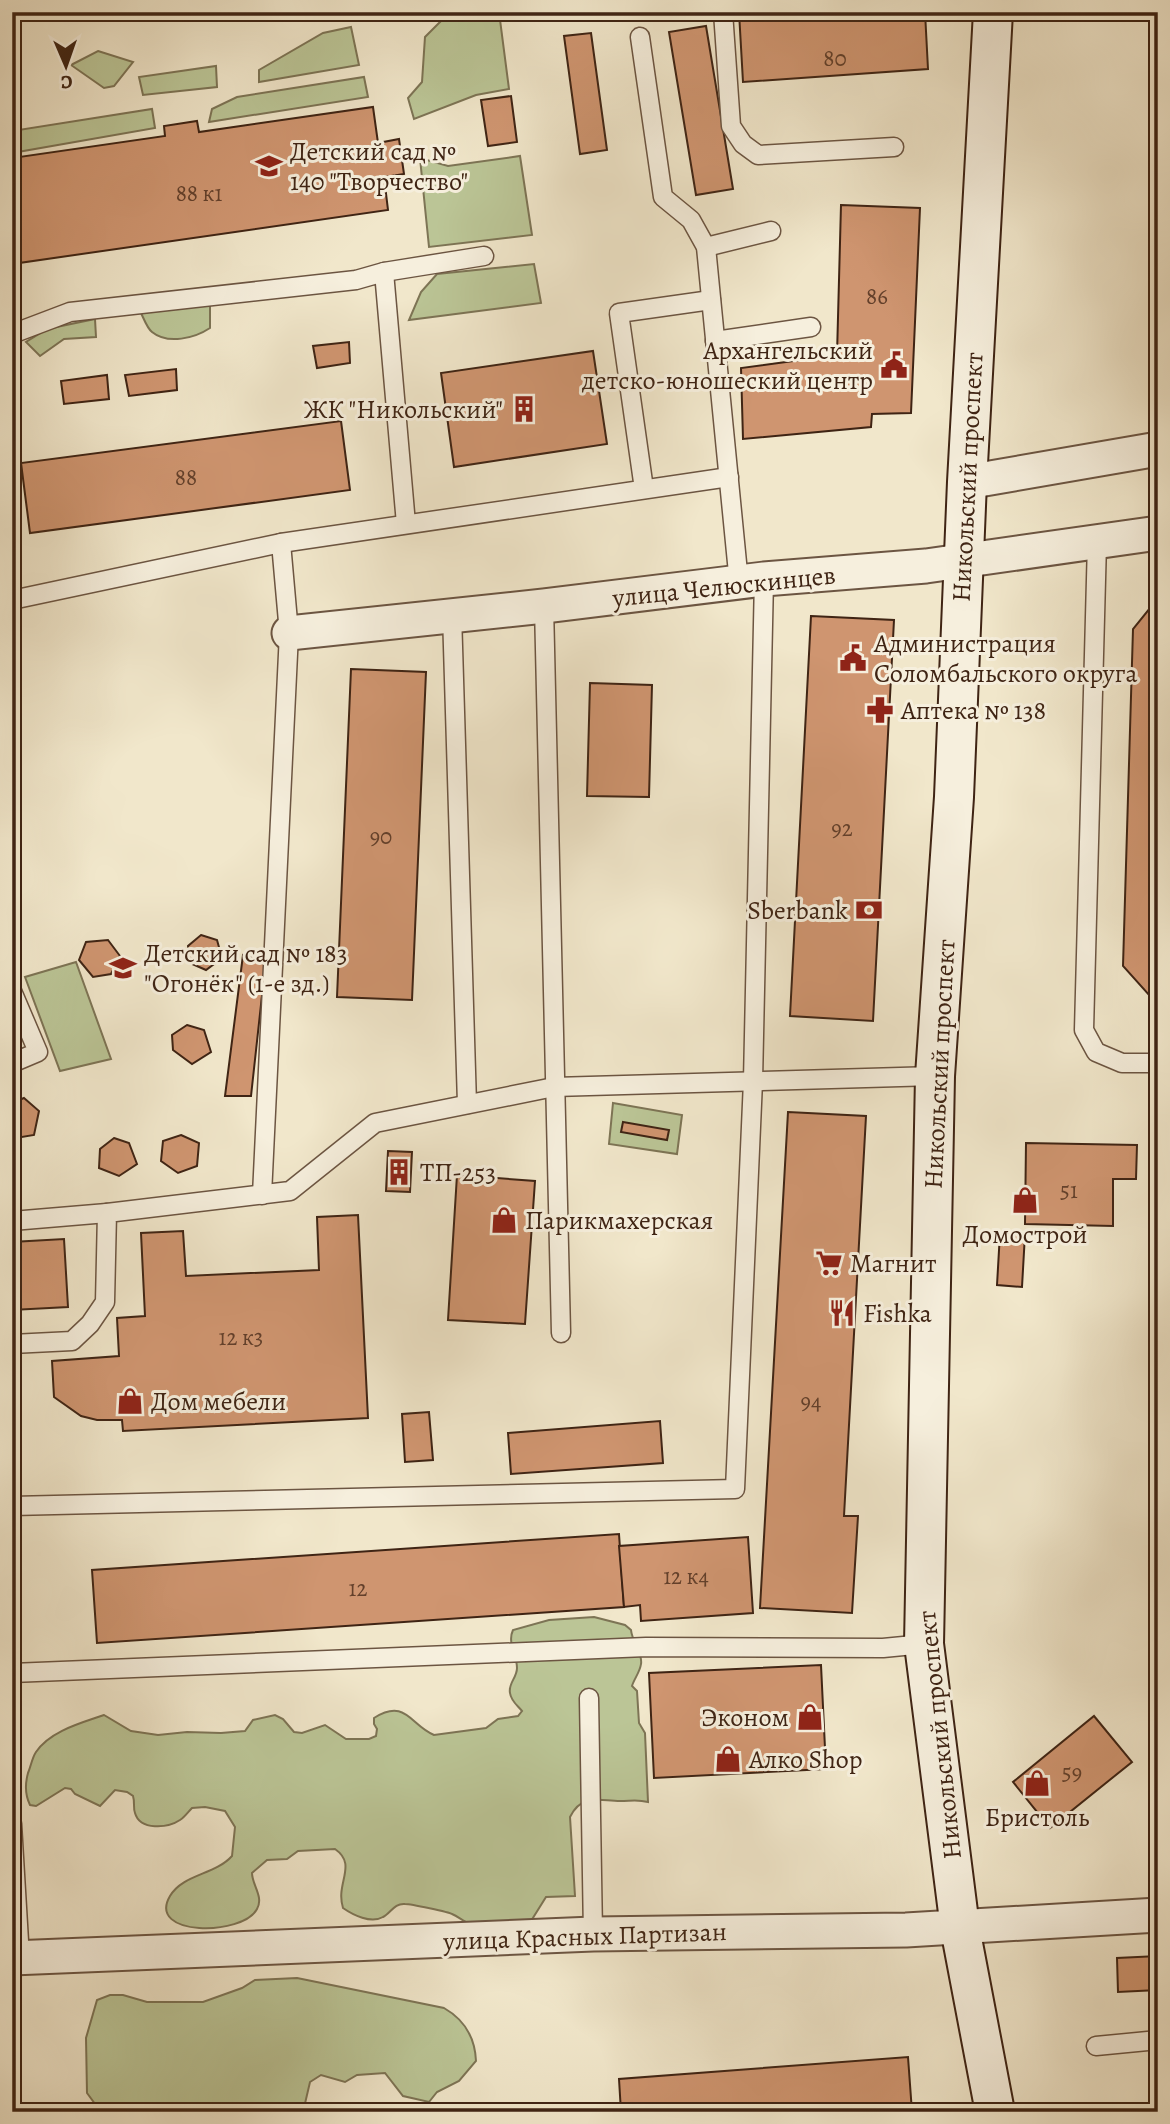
<svg xmlns="http://www.w3.org/2000/svg" width="1170" height="2124" font-family="Alegreya,serif">
<style>
.green{fill:#bbc596;stroke:#7d7455;stroke-width:2}
.building{fill:#cf9570;stroke:#3f2414;stroke-width:2}
.lines{fill:none;stroke-linecap:round;stroke-linejoin:round}
.service-casing{stroke:#6c5542;stroke-width:21}
.minor-casing{stroke:#6c5542;stroke-width:37}
.secondary-casing{stroke:#3f2414;stroke-width:42}
.service{stroke:#f6efdd;stroke-width:18}
.minor{stroke:#f6efdd;stroke-width:33}
.secondary{stroke:#f6efdd;stroke-width:38}
.labels{text-anchor:middle;stroke-width:6;stroke-linejoin:round;paint-order:stroke}
.number-label{font-size:23px;fill:#63402b}
.poi-label{font-size:26px;fill:#3f2414;stroke:#f6efdd;text-anchor:start}
.street-label{font-size:26px;fill:#3f2414;stroke:#f6efdd}
</style>
<rect width="100%" height="100%" fill="#f1e7cb"/>
<filter id="stains"><feTurbulence type="fractalNoise" baseFrequency=".00286" numOctaves="4"/><feColorMatrix values="0 0 0 0 .2 0 0 0 0 .09 0 0 0 0 .02 0 0 0 .5 -.17"/></filter>
<radialGradient id="worn" r=".72"><stop offset=".6" stop-color="#630" stop-opacity="0"/><stop offset="1" stop-color="#630" stop-opacity=".3"/></radialGradient>
<g class="green">
<polygon points="450,12 499,12 509,89 476,95 414,119 408,98 422,82 425,37"/>
<polygon points="351,27 359,65 259,82 259,70 323,33"/>
<polygon points="98,51 133,62 114,86 104,88 71,65"/>
<polygon points="216,66 217,87 143,95 139,77"/>
<polygon points="364,77 368,97 209,122 212,109 237,97"/>
<polygon points="152,109 155,128 12,153 12,131"/>
<polygon points="520,156 532,235 429,247 420,158 448,166"/>
<polygon points="534,264 541,303 409,320 421,292 437,274"/>
<path d="M210,304V328C195,338 168,345 152,332C147,328 144,319 141,313Z"/>
<polygon points="95,319 96,337 64,339 40,356 26,342 47,329"/>
<polygon points="76,962 111,1059 60,1071 25,977"/>
<polygon points="613,1103 682,1115 677,1154 609,1144"/>
<path d="M594,1617L625,1625L631,1630C632,1642 643,1653 641,1664C640,1672 634,1679 632,1686L637,1691L639,1723L645,1733L648,1802C637,1799 631,1801 620,1801C599,1801 582,1793 570,1817L575,1896L546,1897L531,1921C515,1922 486,1927 471,1924C464,1922 459,1917 452,1914C449,1912 411,1904 405,1904C394,1903 391,1913 383,1917C371,1924 353,1915 343,1908C335,1883 358,1865 335,1849L298,1851L287,1859L267,1860L252,1873C252,1885 264,1897 257,1909C243,1936 146,1937 170,1896C183,1874 215,1875 232,1856L235,1827L225,1811L205,1807L192,1808C188,1812 185,1817 180,1820C168,1828 140,1831 135,1813C133,1808 135,1802 133,1796L127,1792L115,1790L100,1806L75,1794L71,1789L65,1788L36,1806L30,1805C25,1795 25,1784 28,1773C31,1766 32,1758 36,1752C50,1731 81,1723 104,1715L131,1731L158,1735L187,1732L221,1733L245,1731L253,1720L275,1715L283,1719L294,1732L302,1733L325,1725L346,1739H369L376,1736L377,1729L374,1724V1718C406,1698 410,1725 434,1735L486,1728L498,1719L518,1716L522,1711C517,1705 511,1701 510,1693C508,1683 517,1678 517,1668C517,1654 507,1643 513,1630L549,1620Z"/>
<path d="M297,1978L444,2008C465,2020 475,2038 476,2061L459,2081L437,2092L429,2102L403,2096L385,2073L357,2075L345,2082L321,2075L310,2082L303,2112H101L87,2093L86,2038L97,2000L110,1995H123L147,2002H203L242,1988L255,1980Z"/>
</g>
<g class="building">
<polygon points="739,12 925,12 928,69 743,82"/>
<polygon points="706,26 733,189 696,195 669,32"/>
<polygon points="591,33 607,150 580,154 564,36"/>
<polygon points="511,96 517,142 488,146 481,100"/>
<polygon points="373,107 378,143 399,139 404,174 384,177 388,210 12,264 12,158 165,136 164,126 197,121 199,132"/>
<polygon points="841,205 920,208 911,413 872,414 871,427 743,439 741,368 837,355"/>
<polygon points="349,342 350,363 317,368 313,346"/>
<polygon points="593,351 607,444 454,467 441,373"/>
<polygon points="176,369 177,390 129,396 125,375"/>
<polygon points="107,375 109,399 64,404 61,381"/>
<polygon points="341,421 350,490 30,533 21,463"/>
<polygon points="1158,598 1158,1005 1123,966 1133,629"/>
<polygon points="811,616 894,620 873,1021 790,1016"/>
<polygon points="351,669 426,672 412,1000 337,997"/>
<polygon points="590,683 652,685 649,797 587,796"/>
<polygon points="201,935 217,940 222,958 206,970 190,963 188,946"/>
<polygon points="108,940 120,956 111,974 93,977 79,960 86,942"/>
<polygon points="243,955 266,959 251,1096 225,1096"/>
<polygon points="187,1025 204,1030 211,1052 192,1064 173,1050 172,1035"/>
<polygon points="24,1098 39,1111 34,1135 16,1138 12,1134 12,1103"/>
<polygon points="788,1112 866,1116 844,1516 858,1516 852,1613 760,1608"/>
<polygon points="623,1122 669,1130 667,1140 621,1132"/>
<polygon points="181,1135 199,1143 197,1166 178,1173 161,1161 163,1141"/>
<polygon points="114,1138 129,1143 137,1164 119,1176 99,1168 100,1149"/>
<polygon points="1026,1143 1137,1145 1136,1179 1113,1179 1113,1226 1025,1224"/>
<polygon points="388,1151 412,1152 410,1192 386,1191"/>
<polygon points="457,1175 535,1181 525,1324 448,1320"/>
<polygon points="358,1215 368,1418 123,1431 122,1420 97,1420 81,1416 54,1397 52,1361 119,1356 117,1318 145,1316 141,1233 183,1231 186,1276 319,1270 317,1217"/>
<polygon points="1000,1233 1025,1234 1022,1287 997,1285"/>
<polygon points="64,1239 68,1307 12,1310 12,1242"/>
<polygon points="429,1412 433,1460 405,1462 402,1414"/>
<polygon points="660,1421 663,1463 511,1474 508,1433"/>
<polygon points="619,1534 624,1607 97,1643 92,1570"/>
<polygon points="748,1537 753,1613 641,1621 640,1605 624,1607 619,1546"/>
<polygon points="821,1665 826,1769 654,1778 649,1673"/>
<polygon points="1094,1716 1132,1762 1050,1828 1013,1782"/>
<polygon points="1158,1956 1158,1990 1118,1992 1117,1958"/>
<polygon points="908,2057 912,2112 621,2112 619,2079"/>
</g>
<g class="lines">
<defs>
<g id="service">
<polyline points="723,12 731,126 743,144 758,155 894,147"/>
<polyline points="640,37 663,197 691,220 706,247 739,583"/>
<polyline points="706,247 771,231"/>
<polyline points="384,272 484,256"/>
<polyline points="12,334 70,312 356,280 384,272 406,524"/>
<polyline points="715,341 811,327"/>
<polyline points="644,489 619,313 711,300"/>
<polyline points="1097,542 1084,1030 1096,1052 1122,1063 1158,1063"/>
<polyline points="12,600 281,543 729,477"/>
<polyline points="544,606 561,1333"/>
<polyline points="452,614 467,1104"/>
<polyline points="12,991 38,1052 12,1063"/>
<polyline points="262,1195 289,633 281,543"/>
<polyline points="12,1221 107,1213"/>
<polyline points="12,1344 72,1341 90,1324 105,1302 107,1213 290,1191 375,1123 554,1087 935,1076"/>
<polyline points="12,1506 735,1489 753,1081 764,579"/>
<polyline points="12,1673 646,1647 883,1648 924,1644"/>
<polyline points="589,1698 593,1934"/>
<polyline points="12,1824 20,1958"/>
<polyline points="1096,2046 1158,2040"/>
</g>
<g id="minor">
<polyline points="967,482 1158,449"/>
<polyline points="289,633 544,606 764,579 926,566 1158,533"/>
<polyline points="12,1958 593,1934 906,1930 1158,1915"/>
</g>
<polyline id="secondary" points="993,12 967,482 954,797 935,1076 924,1644 960,1928 995,2112"/>
</defs>
<use href="#service" class="service-casing"/>
<use href="#minor" class="minor-casing"/>
<use href="#secondary" class="secondary-casing"/>
<use href="#service" class="service"/>
<use href="#minor" class="minor"/>
<use href="#secondary" class="secondary"/>
</g>
<defs>
<symbol id="school-bare" viewBox="-9 -9 18 18"><path d="M0-5L7-2L0 1L-7-2ZM-4 1L0 2.5L4 1V4Q0 6-4 4Z" fill="#8f2418" stroke="#f6efdd" stroke-width="2.5" paint-order="stroke"/></symbol>
<symbol id="civic-bare" viewBox="-9 -9 18 18"><path d="M-.6-6.5H3V-4.5H.6V-3L4-1V1h2V6H-6V1h2V-1L-.6-3ZM-1.2 2.5V6h2.4V2.5Z" fill="#8f2418" stroke="#f6efdd" stroke-width="2.5" paint-order="stroke"/></symbol>
<symbol id="building-bare" viewBox="-9 -9 18 18"><path d="M-4-6H4V6H1V3H-1V6H-4ZM-2.5-4.3h1.7v1.8h-1.7ZM.8-4.3h1.7v1.8H.8ZM-2.5-1h1.7V.8h-1.7ZM.8-1h1.7V.8H.8Z" fill="#8f2418" stroke="#f6efdd" stroke-width="2.5" paint-order="stroke"/></symbol>
<symbol id="pharmacy-bare" viewBox="-9 -9 18 18"><path d="M-2-6h4v4h4v4h-4v4h-4v-4h-4v-4h4Z" fill="#8f2418" stroke="#f6efdd" stroke-width="2.5" paint-order="stroke"/></symbol>
<symbol id="bank-bare" viewBox="-9 -9 18 18"><path d="M-6-4H6V4H-6ZM0-2.3a2.3 2.3 0 1 0 0 4.6a2.3 2.3 0 1 0 0-4.6Z" fill="#8f2418" stroke="#f6efdd" stroke-width="2.5" paint-order="stroke"/></symbol>
<symbol id="shop-bare" viewBox="-9 -9 18 18"><path d="M-5-2.5h2.3a2.7 3.5 0 0 1 5.4 0H5L5.5 6h-11ZM-1.5-2.5h3a1.5 2.3 0 0 0-3 0Z" fill="#8f2418" stroke="#f6efdd" stroke-width="2.5" paint-order="stroke"/></symbol>
<symbol id="supermarket-bare" viewBox="-9 -9 18 18"><path d="M-6-5.5h2.5l.6 2H6L4.5 2H-2.5L-4.4-4H-6ZM-1.5 3.2a1.3 1.3 0 1 0 .1 0ZM3 3.2a1.3 1.3 0 1 0 .1 0Z" fill="#8f2418" stroke="#f6efdd" stroke-width="2.5" paint-order="stroke"/></symbol>
<symbol id="restaurant-bare" viewBox="-9 -9 18 18"><path d="M-5-6h1v4h1v-4h1v4h1v-4h1v5L-1.5 .5V6h-2V.5L-5-1ZM5-6V6H3V1.5H1.5Q1.5-4 5-6Z" fill="#8f2418" stroke="#f6efdd" stroke-width="2.5" paint-order="stroke"/></symbol>
</defs>
<g fill-rule="evenodd">
<use href="#school-bare" x="250" y="147" width="38" height="38"/>
<use href="#civic-bare" x="875" y="346" width="38" height="38"/>
<use href="#building-bare" x="505" y="390" width="38" height="38"/>
<use href="#civic-bare" x="834" y="639" width="38" height="38"/>
<use href="#pharmacy-bare" x="861" y="691" width="38" height="38"/>
<use href="#bank-bare" x="850" y="891" width="38" height="38"/>
<use href="#school-bare" x="104" y="949" width="38" height="38"/>
<use href="#building-bare" x="380" y="1153" width="38" height="38"/>
<use href="#shop-bare" x="1006" y="1181" width="38" height="38"/>
<use href="#shop-bare" x="485" y="1201" width="38" height="38"/>
<use href="#supermarket-bare" x="810" y="1244" width="38" height="38"/>
<use href="#restaurant-bare" x="823" y="1294" width="38" height="38"/>
<use href="#shop-bare" x="111" y="1382" width="38" height="38"/>
<use href="#shop-bare" x="791" y="1698" width="38" height="38"/>
<use href="#shop-bare" x="709" y="1740" width="38" height="38"/>
<use href="#shop-bare" x="1018" y="1764" width="38" height="38"/>
</g>
<g class="labels">
<g class="number-label">
<text x="835" y="66">80</text>
<text x="199" y="201">88 к1</text>
<text x="877" y="304">86</text>
<text x="186" y="485">88</text>
<text x="842" y="836">92</text>
<text x="381" y="844">90</text>
<text x="1069" y="1198">51</text>
<text x="241" y="1345">12 к3</text>
<text x="811" y="1409">94</text>
<text x="686" y="1584">12 к4</text>
<text x="358" y="1596">12</text>
<text x="1072" y="1780">59</text>
</g>
<g class="poi-label">
<text x="290" y="160">Детский сад №<tspan x="290" dy="30">140 "Творчество"</tspan></text>
<text x="873" y="359" text-anchor="end">Архангельский<tspan x="873" dy="30">детско-юношеский центр</tspan></text>
<text x="503" y="418" text-anchor="end">ЖК "Никольский"</text>
<text x="874" y="652">Администрация<tspan x="874" dy="30">Соломбальского округа</tspan></text>
<text x="901" y="719">Аптека № 138</text>
<text x="848" y="919" text-anchor="end">Sberbank</text>
<text x="144" y="962">Детский сад № 183<tspan x="144" dy="30">"Огонёк" (1-е зд.)</tspan></text>
<text x="420" y="1181">ТП-253</text>
<text x="525" y="1229">Парикмахерская</text>
<text x="1025" y="1243" text-anchor="middle">Домострой</text>
<text x="850" y="1272">Магнит</text>
<text x="863" y="1322">Fishka</text>
<text x="151" y="1410">Дом мебели</text>
<text x="789" y="1726" text-anchor="end">Эконом</text>
<text x="749" y="1768">Алко Shop</text>
<text x="1037" y="1826" text-anchor="middle">Бристоль</text>
</g>
<g class="street-label">
<text transform="translate(967 477) rotate(-87)" y="9">Никольский проспект</text>
<text transform="translate(724 586) rotate(-6)" y="9">улица Челюскинцев</text>
<text transform="translate(939 1064) rotate(-87)" y="9">Никольский проспект</text>
<text transform="translate(939 1735) rotate(-96)" y="9">Никольский проспект</text>
<text transform="translate(585 1936) rotate(-2)" y="9">улица Красных Партизан</text>
</g>
</g>
<rect width="1170" height="2124" fill="none" stroke="#f1e7cb" stroke-width="42"/>
<rect x="14" y="14" width="1142" height="2096" fill="none" stroke="#3f2414" stroke-width="3.5"/>
<rect x="21" y="21" width="1128" height="2082" fill="none" stroke="#3f2414" stroke-width="2"/>
<g transform="translate(66 66) rotate(178)" stroke="#f6efdd" stroke-width="5" paint-order="stroke">
<path d="M0-5L12 26L0 18L-12 26Z" fill="#3f2414"/>
<text y="-10" font-size="19" font-weight="bold" text-anchor="middle" fill="#3f2414">С</text>
</g>
<rect width="100%" height="100%" filter="url(#stains)"/>
<rect width="100%" height="100%" fill="url(#worn)"/>
</svg>
